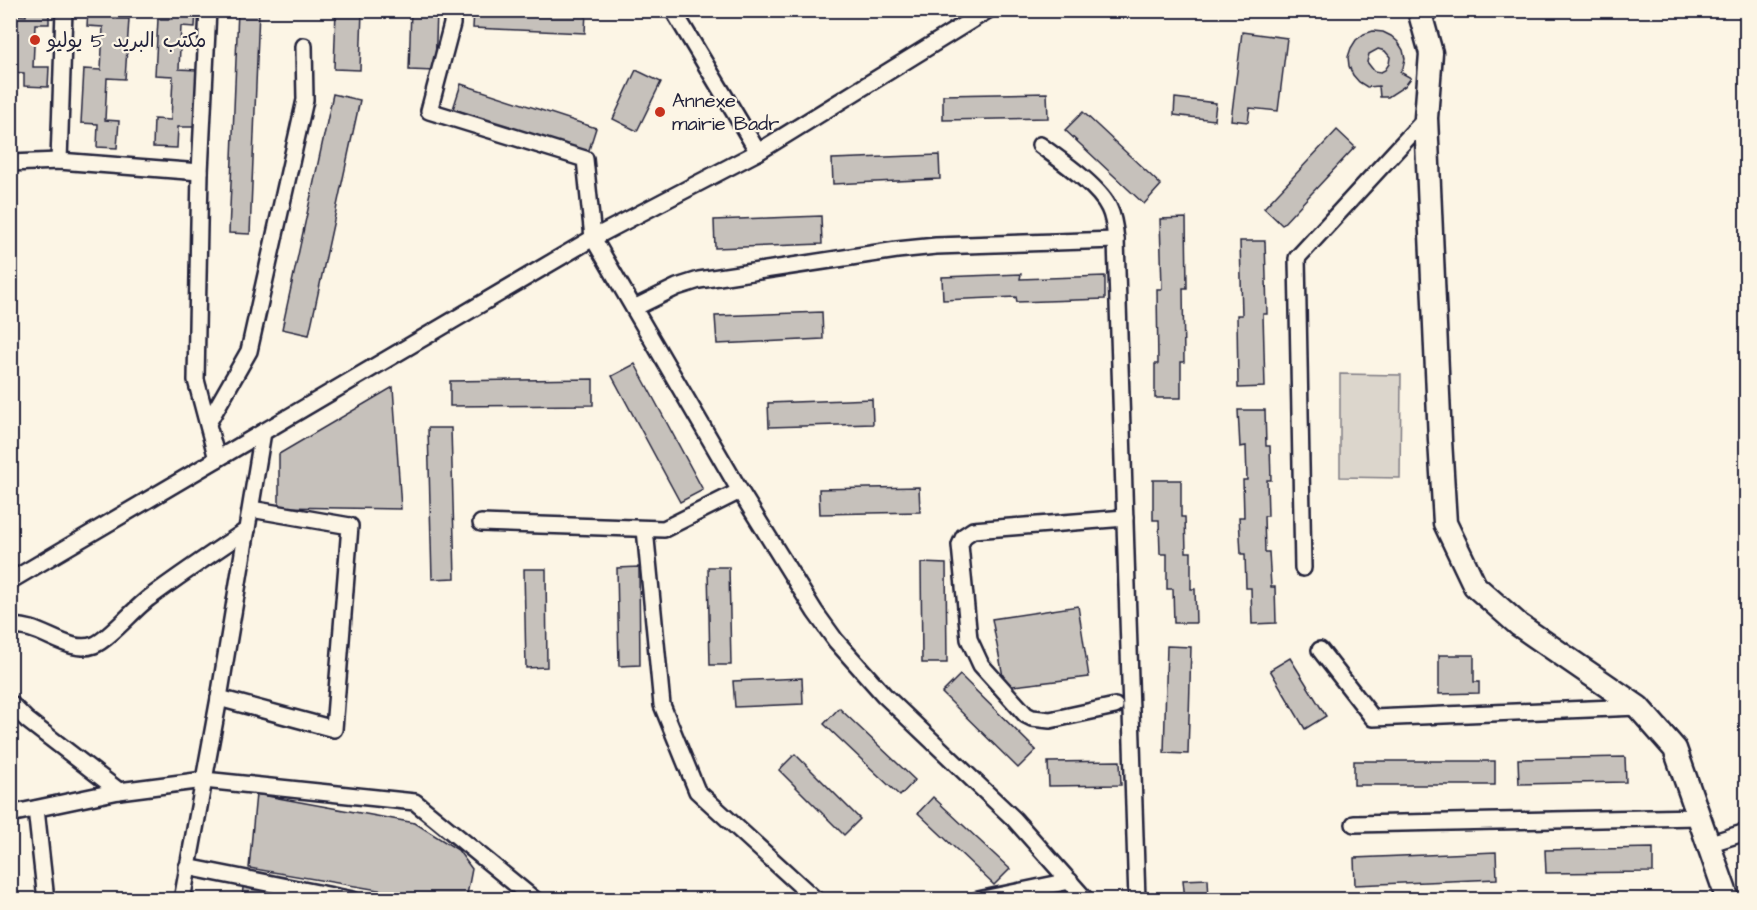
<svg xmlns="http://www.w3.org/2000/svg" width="1757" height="910" font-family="'Architects Daughter','Playpen Sans Arabic',sans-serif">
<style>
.green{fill:#dcd6cc;stroke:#7f7c84;stroke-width:1.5}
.building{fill:#c6c1bb;stroke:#22223b;stroke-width:1.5;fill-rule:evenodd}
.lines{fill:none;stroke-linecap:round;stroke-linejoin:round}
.minor-casing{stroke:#22223b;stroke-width:20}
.secondary-casing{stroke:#22223b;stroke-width:27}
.minor{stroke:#fcf5e5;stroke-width:15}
.secondary{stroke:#fcf5e5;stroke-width:22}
.poi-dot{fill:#c8321e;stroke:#fcf5e5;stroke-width:2}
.labels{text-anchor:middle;stroke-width:4.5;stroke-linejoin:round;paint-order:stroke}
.poi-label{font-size:20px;fill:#22223b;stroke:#fcf5e5;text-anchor:start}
</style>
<rect width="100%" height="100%" fill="#fcf5e5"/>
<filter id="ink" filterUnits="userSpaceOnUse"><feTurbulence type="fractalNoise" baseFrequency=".0167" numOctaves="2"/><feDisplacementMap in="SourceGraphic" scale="12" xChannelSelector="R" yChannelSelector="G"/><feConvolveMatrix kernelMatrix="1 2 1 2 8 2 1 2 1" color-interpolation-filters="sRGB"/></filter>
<g filter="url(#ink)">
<polygon class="green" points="1340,374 1401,375 1400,478 1340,477"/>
<g class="building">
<polygon points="26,10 49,10 49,24 35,24 33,67 49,67 48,87 24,86 24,73 10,72 12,15 26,16"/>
<polygon points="88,10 115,10 114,19 129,19 125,79 107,78 105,120 119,121 117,148 97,147 98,124 81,123 84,69 101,70 103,27 87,26"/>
<polygon points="173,10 196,10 195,27 181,26 179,69 197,70 194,127 178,127 177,148 153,147 154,119 171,120 173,76 155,75 158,19 172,19"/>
<polygon points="238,10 259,10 250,234 229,233"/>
<polygon points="336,10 362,10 360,70 334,69"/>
<polygon points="411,10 437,10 435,71 409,70"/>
<polygon points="474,10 586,10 585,33 473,28"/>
<path d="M1373,31L1383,32L1391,36L1398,42L1403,50L1405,59L1403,68L1400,72L1411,78L1405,86L1388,97H1380L1379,86L1367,87L1359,82L1353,75L1349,66L1348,57L1351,48L1356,40L1364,34ZM1378,49L1385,51L1390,57L1389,64L1385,70L1381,72L1374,71L1367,62L1369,54Z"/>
<polygon points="1242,32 1287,38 1278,111 1250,108 1248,122 1231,120"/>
<polygon points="636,70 661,82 637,131 613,119"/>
<polygon points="461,84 596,128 588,153 453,109"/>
<polygon points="1047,93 1048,118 943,120 943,95"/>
<polygon points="333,94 360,100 309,335 282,329"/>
<polygon points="1175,98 1216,103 1214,120 1174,115"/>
<polygon points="1083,112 1161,185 1144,204 1065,130"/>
<polygon points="1337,130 1355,147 1282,225 1264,208"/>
<polygon points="939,155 940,179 833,184 832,159"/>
<polygon points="821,216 822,244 715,248 714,220"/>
<polygon points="1186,218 1187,288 1183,288 1184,362 1181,362 1181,398 1155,398 1155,364 1158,364 1157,289 1162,289 1160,219"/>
<polygon points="1240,241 1265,241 1267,314 1263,314 1265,387 1238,388 1237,315 1242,315"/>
<polygon points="1021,274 1020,279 1105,276 1105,299 1017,302 1016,297 943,300 942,277"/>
<polygon points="822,312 823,339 717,344 715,316"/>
<polygon points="635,364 703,490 680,502 612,376"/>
<polygon points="593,379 593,405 450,406 450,381"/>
<polygon points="393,387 401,509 279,507 279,454"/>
<polygon points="872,399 873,424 769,427 768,403"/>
<polygon points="1238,410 1265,410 1266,446 1270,446 1271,480 1267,480 1268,516 1264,516 1265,552 1269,552 1271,587 1275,587 1276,623 1252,624 1251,588 1246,588 1245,554 1241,554 1239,517 1244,517 1243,480 1247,480 1246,446 1240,447"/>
<polygon points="428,428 451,428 455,578 432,579"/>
<polygon points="1153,480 1181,480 1181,517 1185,517 1186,552 1191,552 1191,589 1195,589 1196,623 1174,623 1173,589 1167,589 1167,554 1160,554 1159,520 1153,520"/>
<polygon points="919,487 920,512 820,514 819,489"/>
<polygon points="921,563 946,564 947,663 922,663"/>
<polygon points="639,567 640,665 619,666 617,568"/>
<polygon points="708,567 729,567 731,665 710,665"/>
<polygon points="524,569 546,569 547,667 526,668"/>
<polygon points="1078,606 1089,677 1005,687 992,619"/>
<polygon points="1167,646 1191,647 1188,754 1164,753"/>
<polygon points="1439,655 1474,655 1474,682 1479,682 1479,693 1439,694"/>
<polygon points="1290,658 1326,716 1305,729 1270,670"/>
<polygon points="960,675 1036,750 1018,768 942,693"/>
<polygon points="802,678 803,704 735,707 733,681"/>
<polygon points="839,708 915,780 900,796 824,724"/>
<polygon points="795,754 860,819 844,835 779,770"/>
<polygon points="1625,757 1626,782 1519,784 1518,759"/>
<polygon points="1120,761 1121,785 1049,786 1048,762"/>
<rect x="1354" y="761" width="141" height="24"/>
<polygon points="256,794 415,823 458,850 472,869 466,900 437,900 249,868"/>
<polygon points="933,797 1010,869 994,885 918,813"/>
<polygon points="1653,848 1653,872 1546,873 1545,850"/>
<polygon points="1496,852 1497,879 1355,885 1354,858"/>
<polygon points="1208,879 1209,900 1185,900 1183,880"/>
<polygon points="243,887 316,900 242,900"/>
</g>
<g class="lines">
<defs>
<g id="minor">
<polyline points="208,10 200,172 196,380 217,459"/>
<polyline points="452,10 452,24 429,111 585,159 593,238 740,491 815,612 836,641 884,695 1014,819 1086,900"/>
<polyline points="673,10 758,152"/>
<path d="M1040,145C1060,160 1099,186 1109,208C1114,218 1115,230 1116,240L1137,900"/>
<polyline points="59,161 64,10"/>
<polyline points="10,163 59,161 200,172"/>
<polyline points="634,308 677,287 699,280 897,250 936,246 1116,240"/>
<polyline points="208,423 249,351 305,100 304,46"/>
<polyline points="481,523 664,529 740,491"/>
<polyline points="645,529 662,705 697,791 816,900"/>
<polyline points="1303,568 1297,258 1426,118"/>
<polyline points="10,581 593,238 758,152 988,10"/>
<path d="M10,627C39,622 67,655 94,645C108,640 135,608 149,598C181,574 214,552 247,530"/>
<polyline points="1320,650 1373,718 1638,707"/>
<polyline points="219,698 334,729 350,526 251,509"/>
<polyline points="10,703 27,720 119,791"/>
<polyline points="1115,706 1050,720 1032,718 1026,715 981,665 969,639 960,545 964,536 973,530 1125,518"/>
<polyline points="36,809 46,900"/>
<polyline points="10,814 119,791 204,780 415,802 535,900"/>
<polyline points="1354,824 1698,817"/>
<polyline points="1708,844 1746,832"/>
<polyline points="187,867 353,900"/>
<polyline points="182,900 219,698 263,432"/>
<polyline points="978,900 1070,881"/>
</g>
<polyline id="secondary" points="1419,10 1431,53 1426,118 1440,440 1445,523 1475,586 1519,625 1638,707 1675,749 1728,900"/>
</defs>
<use href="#minor" class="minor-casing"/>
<use href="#secondary" class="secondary-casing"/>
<use href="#minor" class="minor"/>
<use href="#secondary" class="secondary"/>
</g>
</g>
<g class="poi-dot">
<circle cx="35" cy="40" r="6"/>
<circle cx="660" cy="112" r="6"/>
</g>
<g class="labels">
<g class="poi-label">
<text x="47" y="47">مكتب البريد 5 يوليو</text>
<text x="672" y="107">Annexe<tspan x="672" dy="23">mairie Badr</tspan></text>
</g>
</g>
<rect width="1757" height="910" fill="none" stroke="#fcf5e5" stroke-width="36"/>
<rect x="18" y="18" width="1721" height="874" fill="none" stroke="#22223b" stroke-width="2" filter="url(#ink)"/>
</svg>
